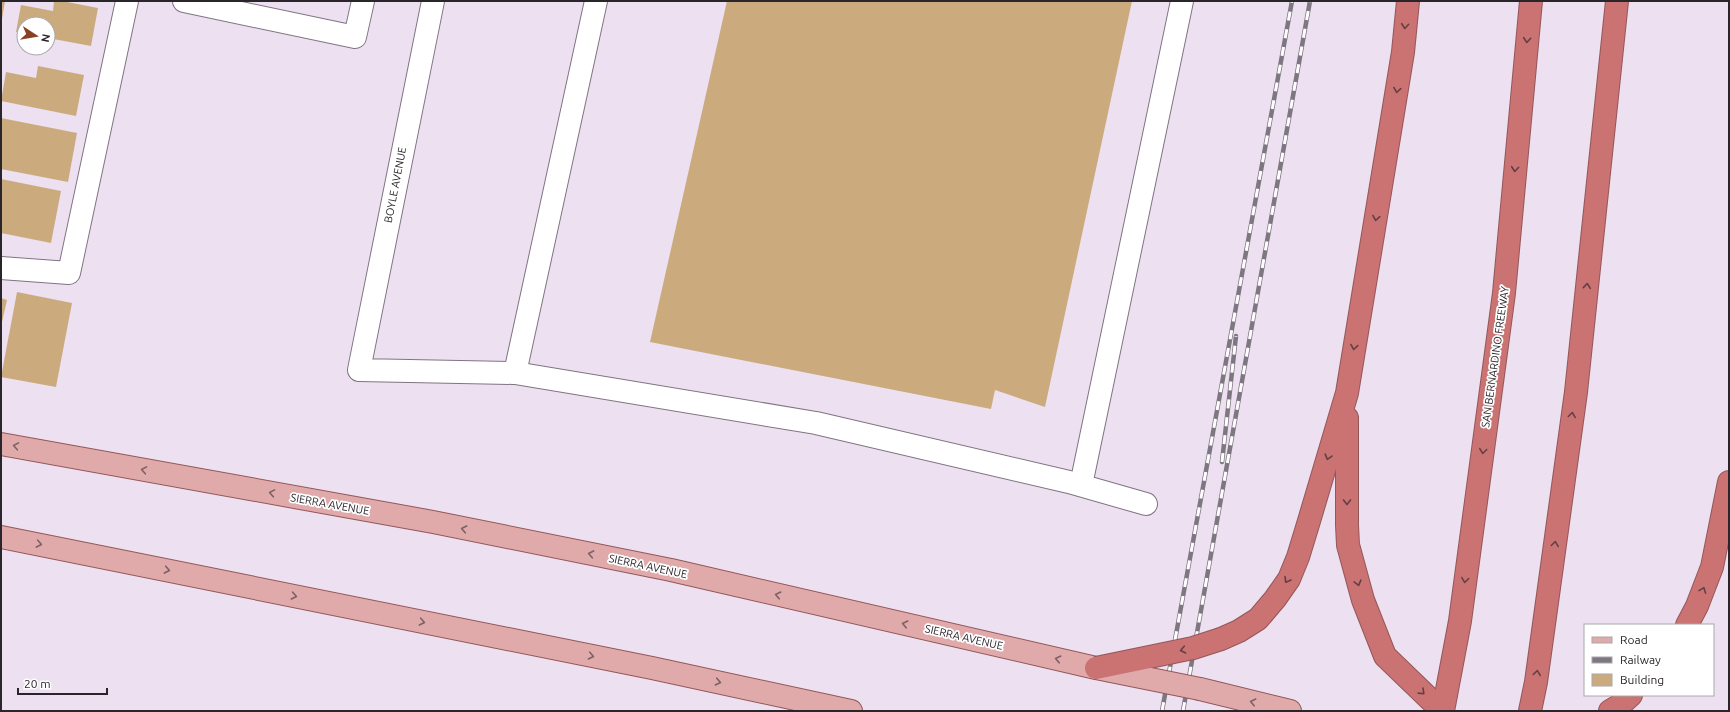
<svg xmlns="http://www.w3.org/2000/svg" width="1730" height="712" font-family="Ubuntu,sans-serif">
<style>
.building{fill:#cbab7e}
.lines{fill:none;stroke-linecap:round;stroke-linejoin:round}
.minor-casing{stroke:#807482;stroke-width:24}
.major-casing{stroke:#93575a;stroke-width:24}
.highway-casing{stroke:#93575a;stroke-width:24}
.minor{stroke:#fff;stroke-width:22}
.major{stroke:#e0aaab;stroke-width:22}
.highway{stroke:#cb7273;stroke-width:22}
.rail-casing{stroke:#7e7680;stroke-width:4.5}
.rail{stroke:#fff;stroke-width:3;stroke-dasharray:9;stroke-linecap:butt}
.major-bridge-casing{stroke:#93575a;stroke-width:24;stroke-linecap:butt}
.highway-bridge-casing{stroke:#93575a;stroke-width:24;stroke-linecap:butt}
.major-bridge{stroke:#e0aaab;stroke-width:22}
.highway-bridge{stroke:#cb7273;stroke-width:22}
.oneway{stroke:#624044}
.oneway2{stroke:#7c6165}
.labels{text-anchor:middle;stroke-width:3.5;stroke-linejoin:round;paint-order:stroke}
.street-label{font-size:11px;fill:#2a252b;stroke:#fff}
</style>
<rect width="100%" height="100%" fill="#ede0f0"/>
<g class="building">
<polygon points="1,1 5,1 2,19 1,19"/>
<polygon points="54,1 62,1 98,8 91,46 48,38 48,24 24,24 24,33 16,32 21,5 53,11"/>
<polygon points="727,1 1132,1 1045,407 995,390 991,409 650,342"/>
<polygon points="38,66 84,75 76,116 1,101 6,72 36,78"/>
<polygon points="1,118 77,133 68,182 1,169"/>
<polygon points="1,179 61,191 51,243 1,233"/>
<polygon points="17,292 72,303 56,387 1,377"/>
<polygon points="1,298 7,300 2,322 1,322"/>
</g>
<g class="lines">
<defs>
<g id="minor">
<polyline points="184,1 355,37 363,1"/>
<polyline points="433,1 359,370 515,373 816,423 1069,482 1146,504"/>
<polyline points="1,268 69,273 127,1"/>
<polyline points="515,373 596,1"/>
<polyline points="1081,485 1182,1"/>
</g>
<g id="major">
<polyline points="1,444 433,522 671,570 1096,668"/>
<polyline points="1,537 652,668 851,711"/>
<polyline points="1200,689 1290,711"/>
</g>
<g id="highway">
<polyline points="1347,418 1347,525 1348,545 1363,600 1385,656 1442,711"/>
<polyline points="1687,625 1697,606 1712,567 1729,482"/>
<polyline points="1221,639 1239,631 1258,619 1275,599 1289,579 1298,557 1309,521 1347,393 1403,52 1408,1"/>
<polyline points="1443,711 1460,621 1504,293 1531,1"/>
<polyline points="1530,711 1536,682 1576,392 1617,1"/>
<polyline points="1610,711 1620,705 1631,695"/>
</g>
</defs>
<use href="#minor" class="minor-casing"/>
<use href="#major" class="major-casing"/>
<use href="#highway" class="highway-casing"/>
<use href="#minor" class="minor"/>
<use href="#major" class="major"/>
<use href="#highway" class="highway"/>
<defs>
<g id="rail">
<polyline points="1222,462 1236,336"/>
<polyline points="1162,711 1292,1"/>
<polyline points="1183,711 1310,1"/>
</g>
</defs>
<use href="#rail" class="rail-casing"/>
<use href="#rail" class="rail"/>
<defs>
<polyline id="major-bridge" points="1096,668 1200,689"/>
<polyline id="highway-bridge" points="1096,668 1193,648 1221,639"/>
</defs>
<use href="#major-bridge" class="major-bridge-casing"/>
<use href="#highway-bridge" class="highway-bridge-casing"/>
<use href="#major-bridge" class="major-bridge"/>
<use href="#highway-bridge" class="highway-bridge"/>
</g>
<defs><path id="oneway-chevron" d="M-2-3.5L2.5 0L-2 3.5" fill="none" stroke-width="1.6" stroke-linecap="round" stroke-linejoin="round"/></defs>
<g class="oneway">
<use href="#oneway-chevron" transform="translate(1405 26) rotate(95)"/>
<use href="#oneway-chevron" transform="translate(1527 40) rotate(95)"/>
<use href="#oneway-chevron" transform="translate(1397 90) rotate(99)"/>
<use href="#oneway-chevron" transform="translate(1515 169) rotate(95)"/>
<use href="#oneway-chevron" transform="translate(1376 218) rotate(99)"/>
<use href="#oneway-chevron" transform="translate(1587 286) rotate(-84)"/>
<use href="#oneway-chevron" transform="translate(1354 347) rotate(99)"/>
<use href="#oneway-chevron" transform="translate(1572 415) rotate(-82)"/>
<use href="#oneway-chevron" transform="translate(1483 451) rotate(98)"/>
<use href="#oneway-chevron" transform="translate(1328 457) rotate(106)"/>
<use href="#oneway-chevron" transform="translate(1347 502) rotate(90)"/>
<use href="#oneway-chevron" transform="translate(1555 544) rotate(-82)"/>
<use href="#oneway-chevron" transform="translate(1287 580) rotate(121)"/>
<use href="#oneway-chevron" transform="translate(1465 580) rotate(98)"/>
<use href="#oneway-chevron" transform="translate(1358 583) rotate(75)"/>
<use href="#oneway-chevron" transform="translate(1703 590) rotate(-69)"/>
<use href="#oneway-chevron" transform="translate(1183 650) rotate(168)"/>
<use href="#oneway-chevron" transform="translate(1537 673) rotate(-82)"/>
<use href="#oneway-chevron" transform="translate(1422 692) rotate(44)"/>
</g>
<g class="oneway2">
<use href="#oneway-chevron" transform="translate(16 446) rotate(-170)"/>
<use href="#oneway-chevron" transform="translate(144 470) rotate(-170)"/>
<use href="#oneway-chevron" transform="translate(272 493) rotate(-170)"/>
<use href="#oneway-chevron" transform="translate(464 529) rotate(-169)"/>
<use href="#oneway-chevron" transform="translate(39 544) rotate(11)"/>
<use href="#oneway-chevron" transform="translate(591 554) rotate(-169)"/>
<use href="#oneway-chevron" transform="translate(167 570) rotate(11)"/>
<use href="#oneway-chevron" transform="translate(778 595) rotate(-167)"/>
<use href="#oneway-chevron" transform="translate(294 596) rotate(11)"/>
<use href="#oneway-chevron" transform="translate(422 622) rotate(11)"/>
<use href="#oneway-chevron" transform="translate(905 624) rotate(-167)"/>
<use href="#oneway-chevron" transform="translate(591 656) rotate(12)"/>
<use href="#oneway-chevron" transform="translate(1058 659) rotate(-167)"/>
<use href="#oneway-chevron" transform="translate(718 682) rotate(12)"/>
<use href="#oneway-chevron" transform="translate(1253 702) rotate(-167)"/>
</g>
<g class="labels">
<g class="street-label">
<text transform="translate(395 185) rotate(-79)" y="4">BOYLE AVENUE</text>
<text transform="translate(1495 357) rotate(-82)" y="4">SAN BERNARDINO FREEWAY</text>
<text transform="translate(330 504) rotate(10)" y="4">SIERRA AVENUE</text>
<text transform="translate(648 566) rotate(12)" y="4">SIERRA AVENUE</text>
<text transform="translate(964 637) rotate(13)" y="4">SIERRA AVENUE</text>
</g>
</g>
<rect width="1730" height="712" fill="none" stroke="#2a252b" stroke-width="4"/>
<rect x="1584" y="624" width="130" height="72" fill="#ffffff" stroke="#aaa8aa"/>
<rect x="1592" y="637" width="20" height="6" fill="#e0aaab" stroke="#aaa8aa"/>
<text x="1620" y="644" font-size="12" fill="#2a252b">Road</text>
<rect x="1592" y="657" width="20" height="6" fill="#7e7680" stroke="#aaa8aa"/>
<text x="1620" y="664" font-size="12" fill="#2a252b">Railway</text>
<rect x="1592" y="674" width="20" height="12" fill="#cbab7e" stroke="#aaa8aa"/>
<text x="1620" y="684" font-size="12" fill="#2a252b">Building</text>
<g transform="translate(36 36) rotate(102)"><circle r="19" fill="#ffffff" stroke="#aaa8aa"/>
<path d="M0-3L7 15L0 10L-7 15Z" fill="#894023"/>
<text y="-6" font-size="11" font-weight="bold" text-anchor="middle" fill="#2a252b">N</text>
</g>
<path d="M18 688v6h89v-6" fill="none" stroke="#2a252b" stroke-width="2"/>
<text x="24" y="688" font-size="12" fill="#2a252b" stroke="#ffffff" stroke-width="3" paint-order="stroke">20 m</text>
</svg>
